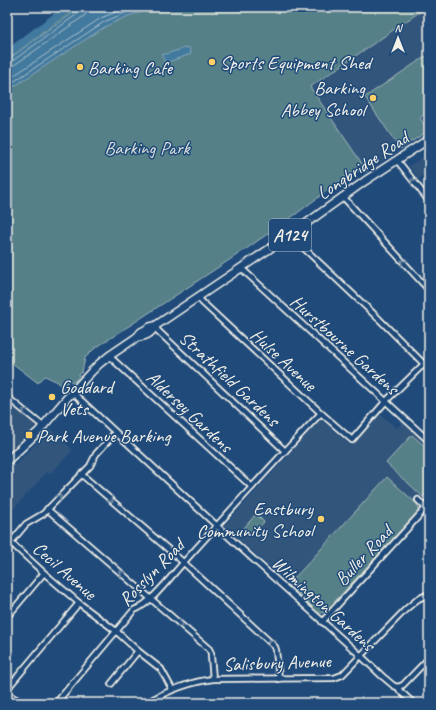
<svg xmlns="http://www.w3.org/2000/svg" width="436" height="710" font-family="Caveat,sans-serif">
<style>
.built{fill:#33557c}
.green{fill:#558088;stroke:#a4b8b8}
.water{fill:#42799e;stroke:#89a9bc}
.lines{fill:none;stroke-linecap:round;stroke-linejoin:round}
.shore{stroke:#adc1ca;stroke-width:1}
.river{stroke:#42799e;stroke-width:8}
.street-casing{stroke:#f4f1e8;stroke-width:8}
.primary-casing{stroke:#f4f1e8;stroke-width:10}
.street{stroke:#1f4a7a;stroke-width:4.5}
.primary{stroke:#1f4a7a;stroke-width:7}
.oneway{stroke:#748da6}
.poi-dot{fill:#ffd166;stroke:#1f4a7a;stroke-width:1.5}
.labels{text-anchor:middle;stroke-width:3;stroke-linejoin:round;paint-order:stroke}
.shield{fill:#1f4a7a;stroke:#b4bfc7;stroke-width:1}
.shield-label{font-size:18px;font-weight:bold;fill:#f4f1e8}
.poi-label{font-size:19px;fill:#f4f1e8;stroke:#1f4a7a;text-anchor:start}
.park-label{font-size:19px;fill:#dce0da;stroke:#1f4a7a}
.street-label{font-size:19px;fill:#f4f1e8;stroke:#1f4a7a}
</style>
<rect width="100%" height="100%" fill="#1f4a7a"/>
<filter id="ink" filterUnits="userSpaceOnUse"><feTurbulence type="fractalNoise" baseFrequency=".025" numOctaves="2"/><feDisplacementMap in="SourceGraphic" scale="8" xChannelSelector="R" yChannelSelector="G"/><feConvolveMatrix kernelMatrix="1 2 1 2 8 2 1 2 1" color-interpolation-filters="sRGB"/></filter>
<g filter="url(#ink)">
<g class="built">
<polygon points="424,9 429,28 429,131 367,171 310,87"/>
<polygon points="429,153 429,172 428,171 419,179 409,166"/>
<polygon points="17,409 37,424 16,447 9,453 7,451 7,420"/>
<polygon points="380,414 397,428 403,422 429,445 429,495 425,500 421,497 416,503 419,508 418,512 325,612 321,613 318,613 289,584 224,526 321,419 351,446"/>
<polygon points="50,429 70,447 72,451 50,474 47,472 7,516 7,473 16,464"/>
</g>
<g class="green">
<path d="M73,7H424V9L310,87L367,171C362,173 357,170 352,172L296,214L246,249L94,349L85,358L82,372L79,375V376L75,381L72,382L69,380L62,389L58,382L45,376L38,383L7,359V58L50,27Z"/>
<polygon points="429,54 429,110 420,118 428,131 400,149 365,97"/>
<polygon points="412,435 429,450 429,490 423,497 405,480 404,480 386,463"/>
<polygon points="387,477 417,504 419,508 418,512 325,612 321,613 318,613 289,584"/>
<polygon points="256,514 264,522 252,535 244,528"/>
</g>
<g class="water">
<polygon points="81,7 158,7 128,16 106,26 7,91 7,60"/>
<polygon points="189,47 191,54 165,63 162,55"/>
</g>
<g class="lines">
<g class="shore">
<polyline points="7,63 11,62 80,12 82,10 82,7"/>
<polyline points="7,68 13,66 84,16 87,12 87,7"/>
<polyline points="7,80 101,18 128,7"/>
<polyline points="7,86 104,22 127,12 145,7"/>
</g>
<polyline class="river" points="7,54 69,7"/>
<defs>
<g id="street">
<polyline points="397,160 429,201"/>
<polyline points="344,196 346,200 429,290"/>
<polyline points="290,235 379,319 429,369"/>
<polyline points="241,268 429,441"/>
<polyline points="198,297 202,302 321,413 352,440 386,401 429,359"/>
<polyline points="155,326 158,331 285,451"/>
<polyline points="109,356 252,487"/>
<polyline points="72,392 243,550 361,656 382,676 394,686 398,687 403,685 429,658"/>
<polyline points="7,397 43,426"/>
<polyline points="81,474 183,562 273,645 275,647 276,650 279,679"/>
<polyline points="418,500 429,511"/>
<polyline points="47,509 209,649 211,653 211,656 213,679"/>
<polyline points="7,539 44,573 79,603 116,631 138,651 161,669 172,689"/>
<polyline points="7,547 26,524 43,514 90,466 96,454 115,433"/>
<polyline points="7,617 44,573"/>
<polyline points="322,622 426,508"/>
<polyline points="111,684 138,651"/>
<polyline points="398,687 400,691 413,703"/>
<polyline points="7,689 79,603"/>
<polyline points="7,694 23,703"/>
<path d="M56,703L134,610C151,604 171,576 184,562C229,512 274,462 321,413"/>
<path d="M146,703C167,691 189,682 213,679L334,678L342,675L406,609L418,599L429,594"/>
</g>
<g id="primary">
<path d="M137,337C146,336 151,334 155,326"/>
<polyline points="7,461 39,431 67,398 91,372 99,364 109,356 137,337 141,332 150,327 155,326 290,235 365,181 429,139"/>
</g>
</defs>
<use href="#street" class="street-casing"/>
<use href="#primary" class="primary-casing"/>
<use href="#street" class="street"/>
<use href="#primary" class="primary"/>
</g>
<defs><path id="oneway-chevron" d="M-2-3.5L2.5 0L-2 3.5" fill="none" stroke-width="1.6" stroke-linecap="round" stroke-linejoin="round"/></defs>
<g class="oneway">
<use href="#oneway-chevron" transform="translate(413 181) rotate(-128)"/>
<use href="#oneway-chevron" transform="translate(403 262) rotate(-133)"/>
<use href="#oneway-chevron" transform="translate(25 411) rotate(-142)"/>
<use href="#oneway-chevron" transform="translate(59 497) rotate(-46)"/>
<use href="#oneway-chevron" transform="translate(111 500) rotate(41)"/>
<use href="#oneway-chevron" transform="translate(122 573) rotate(-139)"/>
<use href="#oneway-chevron" transform="translate(180 625) rotate(41)"/>
<use href="#oneway-chevron" transform="translate(270 642) rotate(-136)"/>
</g>
</g>
<g class="poi-dot">
<circle cx="212" cy="62" r="4"/>
<circle cx="80" cy="67" r="4"/>
<circle cx="373" cy="98" r="4"/>
<circle cx="52" cy="397" r="4"/>
<rect x="25" y="431" width="8" height="8" rx="2"/>
<circle cx="321" cy="519" r="4"/>
</g>
<g class="labels">
<rect class="shield" x="269" y="219" width="42" height="32" rx="3"/>
<g class="shield-label">
<text x="290" y="241">A124</text>
</g>
<g class="poi-label">
<text x="220" y="69">Sports Equipment Shed</text>
<text x="88" y="74">Barking Cafe</text>
<text x="365" y="94" text-anchor="end">Barking<tspan x="365" dy="22">Abbey School</tspan></text>
<text x="60" y="393">Goddard<tspan x="60" dy="22">Vets</tspan></text>
<text x="37" y="442">Park Avenue Barking</text>
<text x="313" y="515" text-anchor="end">Eastbury<tspan x="313" dy="22">Community School</tspan></text>
</g>
<g class="park-label">
<text x="147" y="154">Barking Park</text>
</g>
<g class="street-label">
<text transform="translate(362 165) rotate(-34)" y="7">Longbridge Road</text>
<text transform="translate(345 344) rotate(42)" y="7">Hurstbourne Gardens</text>
<text transform="translate(284 359) rotate(43)" y="7">Hulse Avenue</text>
<text transform="translate(230 378) rotate(43)" y="7">Strathfield Gardens</text>
<text transform="translate(190 411) rotate(43)" y="7">Aldersey Gardens</text>
<text transform="translate(363 555) rotate(-47)" y="7">Buller Road</text>
<text transform="translate(65 570) rotate(41)" y="7">Cecil Avenue</text>
<text transform="translate(151 572) rotate(-46)" y="7">Rosslyn Road</text>
<text transform="translate(324 603) rotate(42)" y="7">Wilmington Gardens</text>
<text transform="translate(277 662) rotate(-2)" y="7">Salisbury Avenue</text>
</g>
</g>
<rect width="436" height="710" fill="none" stroke="#1f4a7a" stroke-width="24"/>
<rect x="12" y="12" width="412" height="686" fill="none" stroke="#f4f1e8" stroke-width="1.5" filter="url(#ink)"/>
<g transform="translate(398 38)" stroke="#1f4a7a" stroke-width="3" paint-order="stroke">
<path d="M0-3L7 15L0 10L-7 15Z" fill="#f4f1e8"/>
<text y="-6" font-size="11" font-weight="bold" text-anchor="middle" fill="#f4f1e8">N</text>
</g>
</svg>
